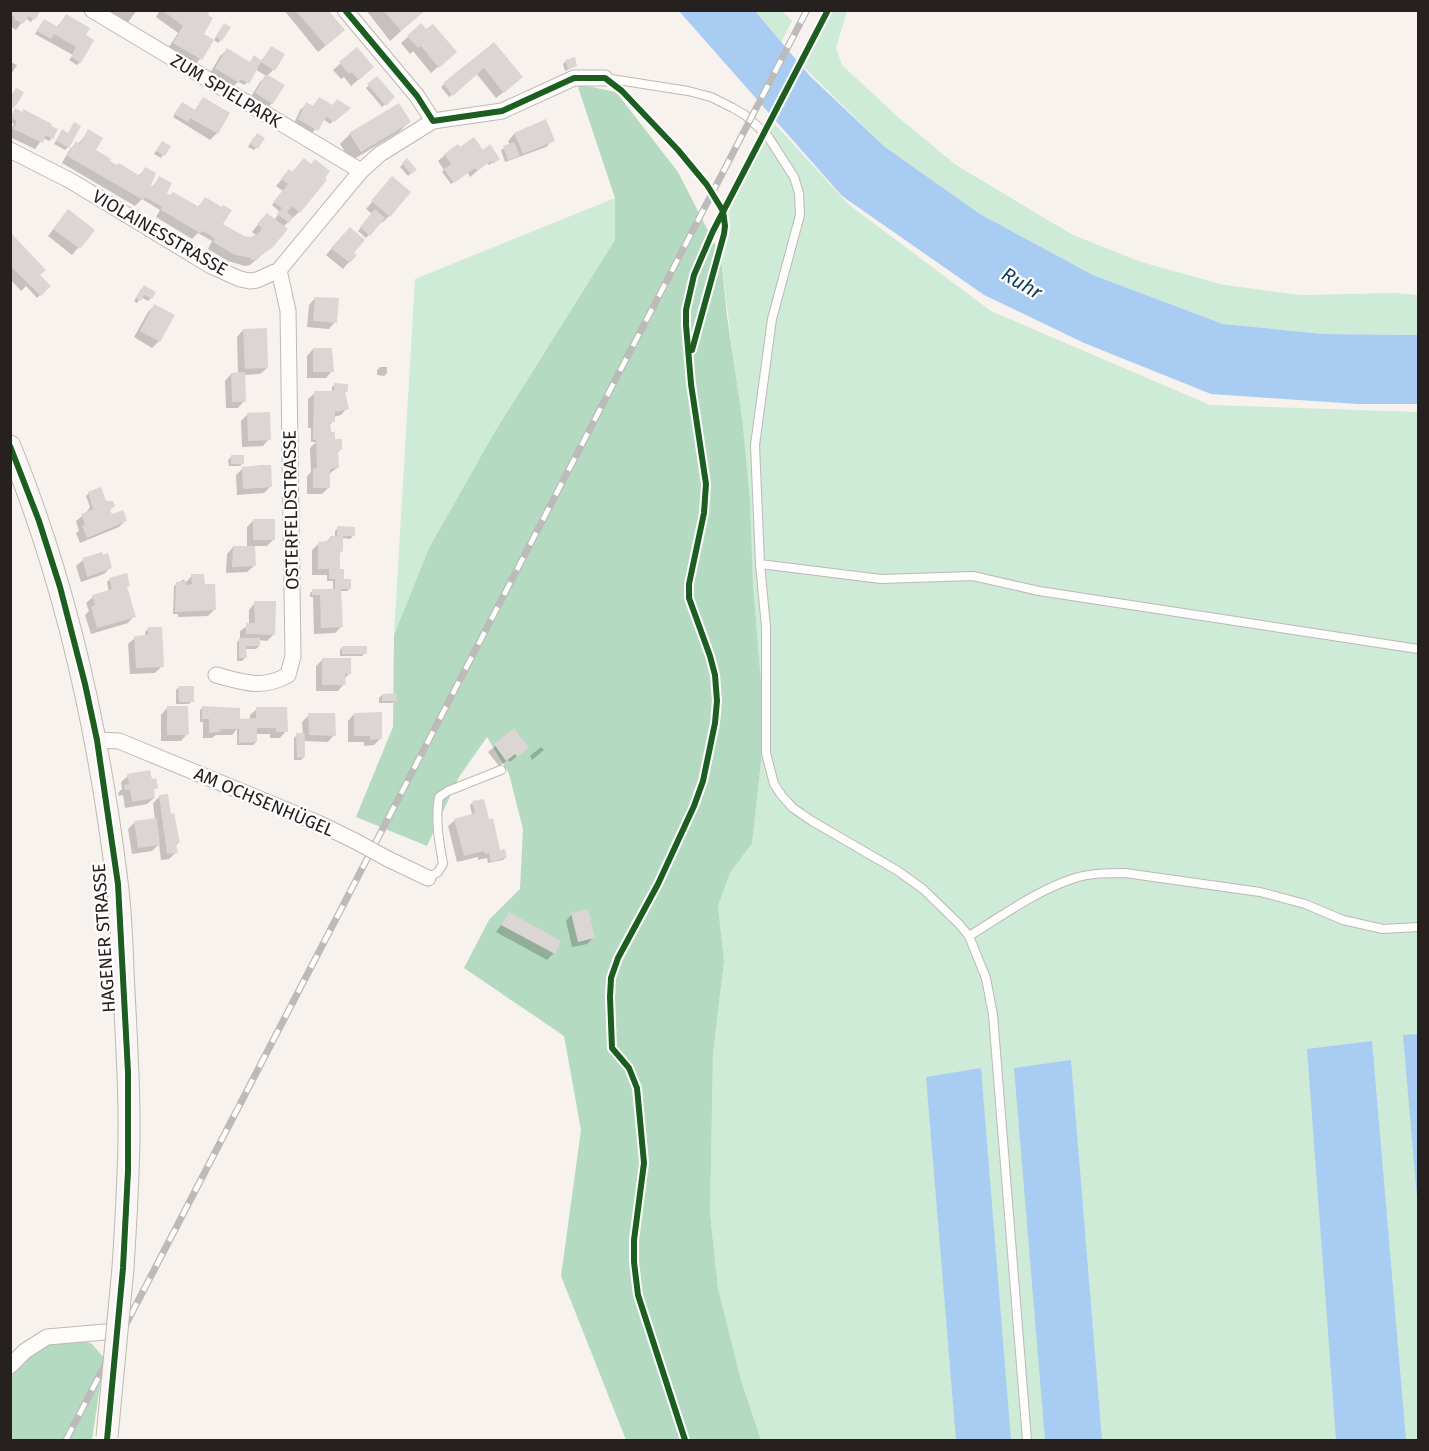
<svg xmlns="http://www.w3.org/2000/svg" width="1429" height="1451" font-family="'Fira Sans',sans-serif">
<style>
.green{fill:#cdebd6}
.forest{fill:#b4dac1}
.water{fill:#a9cdf2}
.shadow{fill:#0003}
.building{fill:#dbd6d4}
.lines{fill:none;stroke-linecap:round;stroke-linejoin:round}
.service-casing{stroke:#bdb9b5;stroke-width:10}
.minor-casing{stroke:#bdb9b5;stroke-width:17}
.secondary-casing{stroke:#bdb9b5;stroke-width:23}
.service{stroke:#fefdfc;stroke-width:8}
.minor{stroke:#fefdfc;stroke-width:15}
.secondary{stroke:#f9f5f2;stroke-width:21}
.rail-casing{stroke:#bcbbb9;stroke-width:7}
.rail{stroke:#fff;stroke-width:4.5;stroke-dasharray:14;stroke-linecap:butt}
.minor-bridge-casing{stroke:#bdb9b5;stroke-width:17;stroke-linecap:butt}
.secondary-bridge-casing{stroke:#bdb9b5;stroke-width:23;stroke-linecap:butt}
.minor-bridge{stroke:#fefdfc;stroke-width:15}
.secondary-bridge{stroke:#f9f5f2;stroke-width:21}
.cycleway-casing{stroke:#fff;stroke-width:10}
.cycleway{stroke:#1b5e20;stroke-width:6}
.labels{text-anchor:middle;stroke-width:4.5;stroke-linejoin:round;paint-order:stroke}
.street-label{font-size:18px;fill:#26211e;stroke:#fff}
.water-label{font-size:20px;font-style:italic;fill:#12395c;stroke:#fff}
</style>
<rect width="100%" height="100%" fill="#f8f2ee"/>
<g class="green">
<polygon points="755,11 782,11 792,21 781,42"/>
<polygon points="832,11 847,11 836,48 842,65 898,117 956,165 1073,235 1141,262 1224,285 1301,295 1397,293 1418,295 1418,335 1324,334 1223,324 1093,275 980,214 885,147 803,66"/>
<polygon points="774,123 848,204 991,311 1210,405 1418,412 1418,1440 761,1440 741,1380 718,1288 710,1213 713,1054 724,961 718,906 730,873 752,842 761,762 763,705 753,584 750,499 721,256 729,225 727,213"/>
<polygon points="615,198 615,240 494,433 429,548 394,635 415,279"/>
</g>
<g class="forest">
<polygon points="577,84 616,92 678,172 721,256 727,316 742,419 750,499 753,584 763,705 761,762 752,843 730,873 718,906 724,961 713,1054 710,1213 718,1288 741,1380 761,1440 626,1440 561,1276 581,1130 564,1036 464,968 489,920 520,889 523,829 509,774 487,737 459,777 427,846 356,817 393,727 394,635 429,548 494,433 615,240 615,198"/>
<polygon points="79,1339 92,1344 104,1358 92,1440 11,1440 11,1376 17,1366 41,1346"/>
</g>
<g class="water">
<polygon points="679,11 755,11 810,76 885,147 980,214 1093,275 1223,324 1324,334 1418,335 1418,404 1357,404 1211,394 1084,343 984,295 842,196"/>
<polygon points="1418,1034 1418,1209 1403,1035"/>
<polygon points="1372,1041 1406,1440 1336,1440 1307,1049"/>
<polygon points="1071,1060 1102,1440 1045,1440 1014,1068"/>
<polygon points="981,1068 1011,1440 956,1440 926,1077"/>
</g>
<g class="shadow">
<polygon points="10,10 39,10 31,22 25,18 16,30 10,26"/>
<polygon points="102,10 137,10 126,25"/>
<polygon points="160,10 209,10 202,34 212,40 200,59 194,66 167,50 178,33 156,17"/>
<polygon points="284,10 326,10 336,37 318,52"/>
<polygon points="366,10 422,10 423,11 390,41"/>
<polygon points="66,16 84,36 80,62 77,65 69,60 73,55 35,34 41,24 56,28"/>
<polygon points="221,28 221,40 218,43 214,40"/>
<polygon points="425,30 448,58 431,73 413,51 410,54 401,43 408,37"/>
<polygon points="271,48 273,70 267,76 272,103 265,110 249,100 260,82 266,76 255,69 245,85 238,82 231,88 209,75 220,56 227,50 249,64 261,61"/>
<polygon points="357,49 366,73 351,86 344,77 341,79 333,70"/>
<polygon points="474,59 514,84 496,98 476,73 449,97 441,87"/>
<polygon points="566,61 576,66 565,71 563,64"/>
<polygon points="10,62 17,65 10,76"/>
<polygon points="377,78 393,97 382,107 366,88"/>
<polygon points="203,99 217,133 210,140 173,117 179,107 194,111"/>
<polygon points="319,99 332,107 348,108 330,124 323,119 310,136 293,126 300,110 307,104 312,107"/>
<polygon points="10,117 52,138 49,141 43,138 35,149 10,137 10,131 14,124 10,122"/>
<polygon points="545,121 553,140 546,147 505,162 501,150 510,145 508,141 514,134"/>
<polygon points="409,122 399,132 351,161 340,144 350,134"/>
<polygon points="74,124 68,147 65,150 54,144 60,134 68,134"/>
<polygon points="89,131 94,151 108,162 138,176 146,169 146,196 159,178 165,193 197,208 205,199 222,225 243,238 255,238 257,236 252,232 261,221 274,220 280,212 272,205 283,191 276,186 289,171 299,212 283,227 271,247 250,265 245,266 228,261 208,249 212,241 198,233 192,239 156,217 160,210 142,199 135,206 62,163 70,149 76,143 78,144"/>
<polygon points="254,137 256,148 254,150 248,147"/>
<polygon points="159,146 163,155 161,158 154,154"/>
<polygon points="459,149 482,152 495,161 489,165 487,163 470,177 468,173 451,184 442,172 444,170 438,161 445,155"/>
<polygon points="407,160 415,169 408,176 400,167"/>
<polygon points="386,185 409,192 389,216 382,223 381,221 366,238 358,231 372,214 366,209"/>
<polygon points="68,211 93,230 72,255 48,236"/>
<polygon points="10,234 38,275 49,286 37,298 26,286 21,291 10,279"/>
<polygon points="343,235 352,253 349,262 343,269 326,255"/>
<polygon points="141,289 151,298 148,301 141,297 137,303 134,301"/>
<polygon points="315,298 335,322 329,329 307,327 309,305"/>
<polygon points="155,305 159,341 152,348 134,337 148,312"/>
<polygon points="243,330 267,368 260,374 243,375 244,401 238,408 226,408 225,381 231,374 238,374 237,337"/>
<polygon points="313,349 332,371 326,378 307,378 307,356"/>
<polygon points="380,367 387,367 387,373 384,376 377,375 377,370"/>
<polygon points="335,384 347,391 344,393 347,408 341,415 333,417 333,421 329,426 334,441 341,449 337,453 337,468 329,474 329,487 322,494 307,494 307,476 311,472 310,448 316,442 311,442 311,428 308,428 308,399 315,393 332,393 332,387"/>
<polygon points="248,414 269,439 263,446 242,447 241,421"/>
<polygon points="231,457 243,463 240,466 229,466 228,460"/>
<polygon points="243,468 270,487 264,493 237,495 236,475"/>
<polygon points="89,493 109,511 111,516 125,521 119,527 80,543 76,533 79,531 76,521 86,513 90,507 86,496"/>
<polygon points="254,520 274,539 267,546 254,546 254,566 247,572 226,573 227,554 233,547 247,547 247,527"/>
<polygon points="338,528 353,536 350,539 342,538 342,551 339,554 339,570 343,580 350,588 347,591 339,591 341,627 335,633 314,634 313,597 310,597 310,593 313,591 333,590 333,581 327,581 327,575 312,575 312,550 319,543 325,543 330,538 335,537 335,531"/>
<polygon points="83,560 111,567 104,574 81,582 76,566"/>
<polygon points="192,576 203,585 214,610 208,616 178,617 178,614 173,614 174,586 184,579 185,583"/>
<polygon points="110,579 126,588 134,616 128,623 91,634 85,615 89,611 86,603 93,597 109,593 107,582"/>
<polygon points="255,603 274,634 267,641 259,640 259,646 256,649 245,649 245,658 242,661 237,661 237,642 240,639 240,631 249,625 249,610"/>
<polygon points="148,629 162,666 155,673 130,674 128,644 135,638 146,637 145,632"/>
<polygon points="343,647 365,653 362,656 340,656 340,650"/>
<polygon points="322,660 350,673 344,679 344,684 338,691 316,691 316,666"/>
<polygon points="179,687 192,701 189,704 176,704 176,690"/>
<polygon points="382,695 395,700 392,703 379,703 379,698"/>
<polygon points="203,707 238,723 250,720 250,715 257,709 286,731 280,738 270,738 270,734 255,734 256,742 253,745 237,745 237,729 232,735 216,735 212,738 203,738 203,722 200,722 200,710"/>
<polygon points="167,708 187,734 181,741 161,741 161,715"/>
<polygon points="354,714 380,739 374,745 364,746 364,742 348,742 348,721"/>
<polygon points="309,715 334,735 328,742 303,741 304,757 301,760 294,760 294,738 297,735 303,735 302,722"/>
<polygon points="514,730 527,748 510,762 508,760 499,766 488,752"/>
<polygon points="541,747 544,750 532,760 530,756"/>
<polygon points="128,776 150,780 156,788 152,791 154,798 147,804 125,808 123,795 119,796 118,793 122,789 121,782"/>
<polygon points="160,796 169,815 179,842 175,846 176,852 169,859 161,860 159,844 152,851 132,854 128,829 135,822 155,820 153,803"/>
<polygon points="472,803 499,850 506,857 503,860 488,863 487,858 478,860 478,857 457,862 448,826 455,820 472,815 470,805"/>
<polygon points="509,914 554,953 547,960 496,932"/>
<polygon points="572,914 594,937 587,944 572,947 566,921"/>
</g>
<g class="building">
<polygon points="10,10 41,10 35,20 29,16 23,24 14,19 15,17 10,14"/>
<polygon points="162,10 210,10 208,15 213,18 204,34 214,40 202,60 173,43 183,26"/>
<polygon points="295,10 328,10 345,30 326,46"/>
<polygon points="383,10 426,10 401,31"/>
<polygon points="66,14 90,28 86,35 94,40 81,63 71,57 76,47 54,34 51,39 37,31 44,19 58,27"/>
<polygon points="224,23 231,27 222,41 216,37"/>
<polygon points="421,23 426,29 433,24 457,52 439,68 421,46 418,48 407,36"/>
<polygon points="494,42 523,77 504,93 484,68 453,96 443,83"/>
<polygon points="271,46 285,54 275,71 261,62 249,84 241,79 239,83 215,68 227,48 250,62 254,55 262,61"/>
<polygon points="357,47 374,67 359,80 351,72 349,74 339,62"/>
<polygon points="575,57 577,66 568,69 565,60"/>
<polygon points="266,74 285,85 273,104 255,93"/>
<polygon points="377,76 395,97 386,106 367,84"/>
<polygon points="16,88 24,92 18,103 13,108 10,107 10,97"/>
<polygon points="203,97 230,113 218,134 190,118 188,122 174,114 182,102 195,110"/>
<polygon points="319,97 333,105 337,99 351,108 334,122 326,117 318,131 298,119 306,102 313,106"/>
<polygon points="399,103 411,122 361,152 349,133"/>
<polygon points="15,108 22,112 23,109 52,124 51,126 58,129 53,139 46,135 43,143 13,129 17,121 10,117"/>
<polygon points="546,119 555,141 523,154 514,133"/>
<polygon points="74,122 81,126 69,148 56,141 62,129 68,133"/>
<polygon points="88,129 103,138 96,150 111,159 110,161 117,165 119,163 140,176 145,167 156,173 151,185 154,187 159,176 172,183 167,193 170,195 173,192 199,207 205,197 222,207 223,205 232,210 223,224 244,236 251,237 258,234 262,228 257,224 267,213 288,229 272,248 258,257 259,259 251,260 251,258 235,255 213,242 215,239 208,234 202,231 200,233 161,210 162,207 145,197 143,200 67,156 76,141 80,144"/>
<polygon points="257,133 265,138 258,149 250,144"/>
<polygon points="474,137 483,150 490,144 500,159 493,164 491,161 477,171 475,168 454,183 444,169 451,164 444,154 458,144 460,147"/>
<polygon points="162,141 171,146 165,156 156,151"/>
<polygon points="514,142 520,156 508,160 503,146"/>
<polygon points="304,158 311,164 315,159 330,171 325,178 327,180 300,213 292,206 287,212 293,217 289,223 277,214 282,208 273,202 288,184 281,179 289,169 292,172"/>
<polygon points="407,158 417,170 411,174 402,163"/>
<polygon points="392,176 411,192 390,217 371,201"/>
<polygon points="68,209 95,230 80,249 53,229"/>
<polygon points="375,209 385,218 370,236 360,227"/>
<polygon points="350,227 365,240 354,253 357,255 350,263 331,248"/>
<polygon points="10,232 46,270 40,275 51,286 41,296 10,266"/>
<polygon points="144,285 156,292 152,299 144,295 141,301 136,298"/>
<polygon points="315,297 339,298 337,323 313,321"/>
<polygon points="154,304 175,315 160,342 140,331"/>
<polygon points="267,328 268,368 245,369 243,329"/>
<polygon points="313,348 332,348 334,372 313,372"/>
<polygon points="245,372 246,402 232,402 231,373"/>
<polygon points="334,383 348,384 348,391 345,392 349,409 335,412 335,422 330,422 331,432 335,432 335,439 342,439 342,450 338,450 339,468 330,469 330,488 313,488 313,468 317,468 316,440 313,440 314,391 334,391"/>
<polygon points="270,412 271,440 248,441 247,413"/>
<rect x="231" y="455" width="13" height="9"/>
<polygon points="261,465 271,465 272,487 243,489 242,467"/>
<polygon points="101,487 106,501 113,501 115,506 110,510 112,514 123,510 127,521 87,538 82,526 85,524 81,514 93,509 88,492"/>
<rect x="253" y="519" width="22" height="21"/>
<polygon points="337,526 355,527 355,536 343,536 343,551 340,552 340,569 344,569 344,579 351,579 351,589 341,589 343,627 321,628 320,595 312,595 312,589 335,589 335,579 329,579 329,569 318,569 318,542 329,541 330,536 337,536"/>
<polygon points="233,546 255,546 256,566 232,567"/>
<polygon points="102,552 103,555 108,553 112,568 87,577 82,558"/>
<polygon points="127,573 130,586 127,587 136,617 97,628 91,607 95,605 92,595 112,589 109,578"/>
<polygon points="191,574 204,574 205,584 215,584 216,610 175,612 176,582 186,581 186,585 192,584"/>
<polygon points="254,601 276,601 275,635 246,634 246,623 255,623"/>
<polygon points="148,627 162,627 164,667 136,668 134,636 148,635"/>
<polygon points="239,638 260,638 260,646 246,646 247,658 239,658"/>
<rect x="342" y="646" width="25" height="8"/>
<polygon points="322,658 351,658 351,674 345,674 346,685 322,685"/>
<polygon points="178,686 194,686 194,702 179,702"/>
<polygon points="396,693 397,701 382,701 382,694"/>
<polygon points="167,706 188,706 189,735 167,735"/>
<polygon points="202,706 240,708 240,719 256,718 256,707 287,707 288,732 276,732 276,728 257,728 257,742 239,743 239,729 221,729 220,732 209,733 209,719 202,719"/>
<polygon points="382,712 382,739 370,740 370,736 354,736 354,713"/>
<polygon points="308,713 335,713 336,736 309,735"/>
<polygon points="514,728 529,748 517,757 515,754 506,761 494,744"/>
<polygon points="296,733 305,733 305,757 297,758"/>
<polygon points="150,770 152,779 156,778 158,788 154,789 155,798 132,802 130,790 125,790 124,785 129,784 127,774"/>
<polygon points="168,794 171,814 174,813 180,843 176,843 178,853 167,854 159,795"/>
<polygon points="484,799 489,819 493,818 500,850 505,849 507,857 491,862 489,853 485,854 484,851 464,856 454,819 475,813 472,801"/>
<polygon points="157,818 160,845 138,848 134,821"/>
<polygon points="588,909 595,938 578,942 571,913"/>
<polygon points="509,912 561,941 555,954 501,925"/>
</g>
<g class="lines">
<defs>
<g id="service">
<polyline points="605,78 688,91 711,97 733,108 745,115 767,135 794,177 799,193 800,215 772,319 755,445 760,564 766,627 766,753 774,784 782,796 793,808 812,821 898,871 923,889 959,924 969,936 977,956 986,978 993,1015 1027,1440"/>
<polyline points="760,564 881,579 973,576 1039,591 1418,649"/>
<path d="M428,878L438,872L443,864C439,841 435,820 439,797L448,791L501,770"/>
<path d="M969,936C1002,916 1037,890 1075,878C1091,873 1108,873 1125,873L1260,892L1305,904L1343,920L1383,929L1418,927"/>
</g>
<g id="minor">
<polyline points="92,10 361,171"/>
<polyline points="345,10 417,96 433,121"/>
<polyline points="10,150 71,181 211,266 240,279 250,281 257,280 279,270 361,171 380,154 433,121 502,111 574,78 605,78"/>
<path d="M216,675C242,682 262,690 288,675L293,656L288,311L279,270"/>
<polyline points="97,740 119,741 318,823 355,841"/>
<polyline points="388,859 428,878"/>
<polyline points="10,1366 25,1351 47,1337 117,1331"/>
</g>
<path id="secondary" d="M10,446C67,586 99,733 117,882C122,918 122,955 124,991C127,1051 131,1112 128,1173C127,1204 125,1236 123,1268"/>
</defs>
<use href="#service" class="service-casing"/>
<use href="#minor" class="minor-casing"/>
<use href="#secondary" class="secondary-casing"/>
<use href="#service" class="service"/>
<use href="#minor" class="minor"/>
<use href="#secondary" class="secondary"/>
<defs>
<polyline id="rail" points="66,1440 807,10"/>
</defs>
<use href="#rail" class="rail-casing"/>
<use href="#rail" class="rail"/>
<defs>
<polyline id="minor-bridge" points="355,841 388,859"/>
<polyline id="secondary-bridge" points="107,1437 123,1268"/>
</defs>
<use href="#minor-bridge" class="minor-bridge-casing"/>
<use href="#secondary-bridge" class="secondary-bridge-casing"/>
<use href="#minor-bridge" class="minor-bridge"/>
<use href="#secondary-bridge" class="secondary-bridge"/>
<defs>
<g id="cycleway">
<polyline points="345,10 417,96 433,121 502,111 574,78 605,78 622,91 678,150 707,185 723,211 725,226 724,234 692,350"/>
<polyline points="10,446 39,521 60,587 85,684 97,740 118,884 128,1072 128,1171 123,1268 107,1440"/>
<polyline points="685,1440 638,1295 634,1262 634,1240 644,1163 637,1088 629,1068 612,1048 610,997 611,978 618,958 658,884 694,806 703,781 715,723 717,701 715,675 710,656 689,598 689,584 704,513 706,484 691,384 686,325 686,310 694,275 713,231 828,10"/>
</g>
</defs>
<use href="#cycleway" class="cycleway-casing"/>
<use href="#cycleway" class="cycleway"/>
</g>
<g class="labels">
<g class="street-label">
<text transform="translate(226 91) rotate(31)" y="6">ZUM SPIELPARK</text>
<text transform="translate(160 233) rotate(30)" y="6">VIOLAINESSTRASSE</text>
<text transform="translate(291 510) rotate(-91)" y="6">OSTERFELDSTRASSE</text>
<text transform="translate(264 802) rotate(23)" y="6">AM OCHSENHÜGEL</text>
<text transform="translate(104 938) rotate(-94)" y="6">HAGENER STRASSE</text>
</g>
<g class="water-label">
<text transform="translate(1022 283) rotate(31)" y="7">Ruhr</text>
</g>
</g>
<rect width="1429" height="1451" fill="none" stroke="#26211e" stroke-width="24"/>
</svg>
